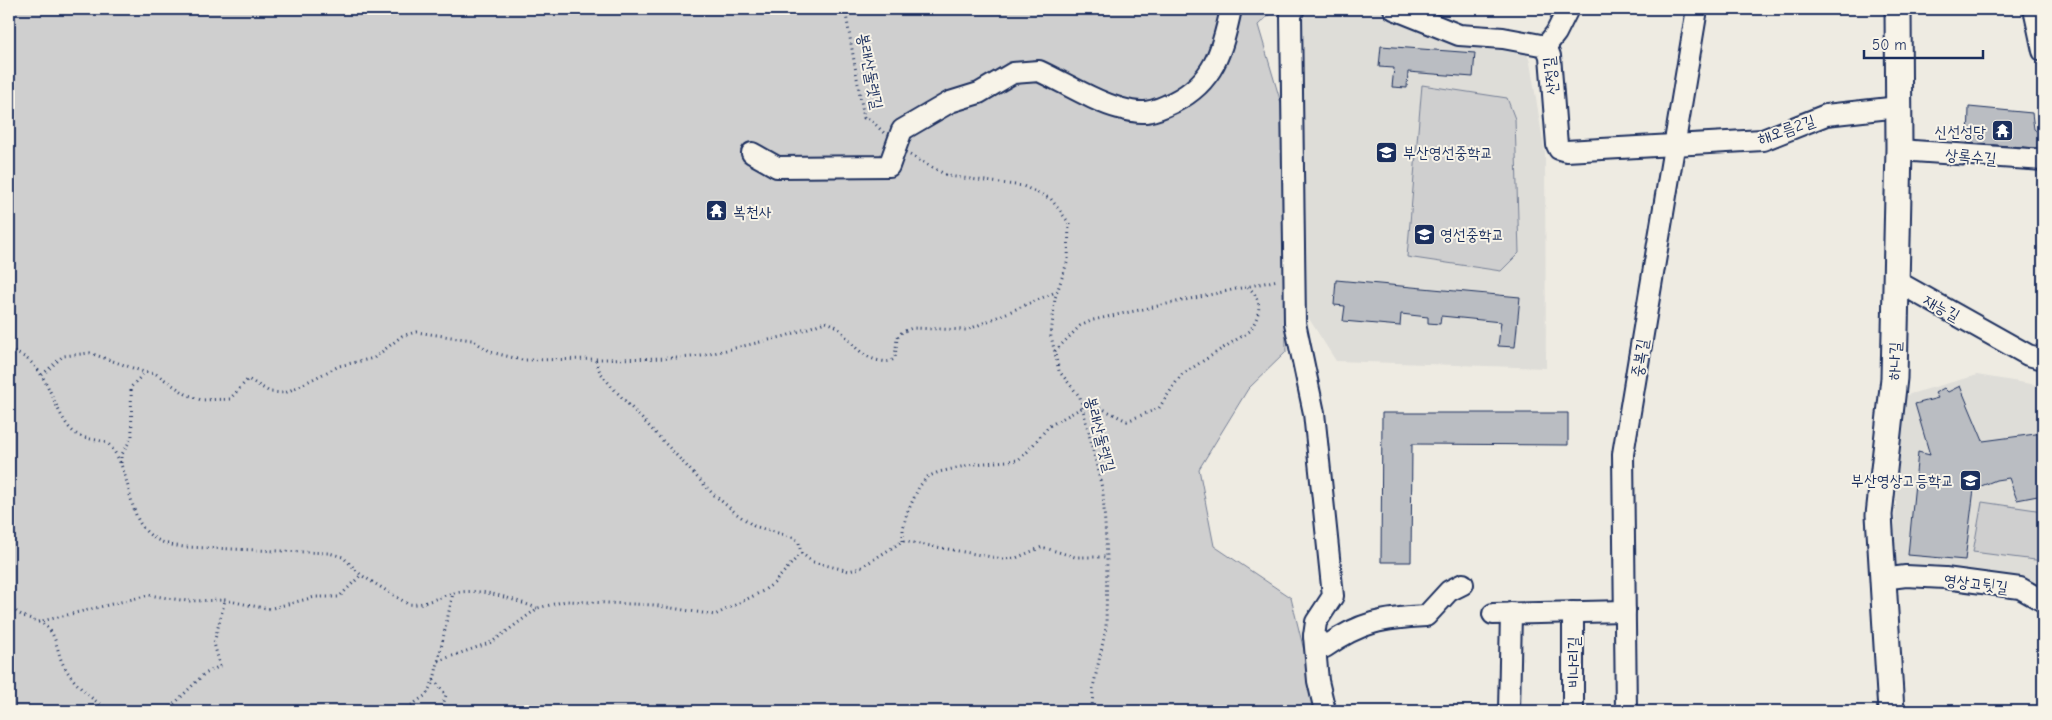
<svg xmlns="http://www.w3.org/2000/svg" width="2052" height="720" font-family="'Comic Neue','Poor Story',sans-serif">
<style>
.built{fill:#deddd8}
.green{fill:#cfcfcf;stroke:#757f96}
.building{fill:#babdc2;stroke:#1b2f5e}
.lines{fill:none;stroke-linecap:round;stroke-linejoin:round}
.minor-casing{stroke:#1b2f5e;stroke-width:24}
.major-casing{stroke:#1b2f5e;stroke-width:29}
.path{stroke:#1b2f5e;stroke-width:3;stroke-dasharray:1 4;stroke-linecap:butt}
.minor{stroke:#f7f3e8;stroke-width:20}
.major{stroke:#f7f3e8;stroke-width:25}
.labels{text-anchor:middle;stroke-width:4;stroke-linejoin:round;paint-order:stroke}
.street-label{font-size:16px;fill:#1b2f5e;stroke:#f7f3e8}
.poi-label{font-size:16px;fill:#1b2f5e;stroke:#f7f3e8;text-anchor:start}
</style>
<rect width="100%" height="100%" fill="#eeebe2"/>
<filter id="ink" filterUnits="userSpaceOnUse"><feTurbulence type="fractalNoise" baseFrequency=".02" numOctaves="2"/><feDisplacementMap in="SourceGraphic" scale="10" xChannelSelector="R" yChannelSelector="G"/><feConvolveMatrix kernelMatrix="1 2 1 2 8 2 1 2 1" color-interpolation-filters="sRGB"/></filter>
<g filter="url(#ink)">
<g class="built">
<polygon points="1315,9 1385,9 1525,48 1530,62 1545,153 1546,368 1336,361 1306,314 1299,22"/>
<polygon points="1977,375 2043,386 2043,592 1892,564 1903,396"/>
</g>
<g class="green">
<polygon points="9,9 1275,9 1258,25 1283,110 1286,352 1248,389 1199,469 1214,546 1291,598 1319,711 9,711"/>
<polygon points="1422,85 1507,98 1515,119 1519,253 1501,271 1407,257"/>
<polygon points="1982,502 2043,511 2043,561 1973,552"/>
</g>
<g class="building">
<polygon points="1381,46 1475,53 1473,77 1408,72 1407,88 1392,87 1394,68 1379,67"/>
<polygon points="1969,107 2032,113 2034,129 2040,134 2037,148 1968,143"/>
<polygon points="1336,280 1520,297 1515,347 1498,346 1501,322 1441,316 1440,324 1428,323 1428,317 1401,314 1400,326 1343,321 1345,306 1334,305"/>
<polygon points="1960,386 1983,441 2043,433 2043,495 2017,500 2009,478 1996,480 1974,489 1965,560 1908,555 1918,452 1930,455 1915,404 1938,398 1935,393 1944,388 1948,392"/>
<polygon points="1382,413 1568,413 1568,445 1412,444 1411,562 1381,562"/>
</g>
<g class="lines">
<defs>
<g id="minor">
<path d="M1294,9L1291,15L1295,323L1314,413L1333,596L1316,622L1314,636L1325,647C1360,622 1384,618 1426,616L1449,591L1463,584"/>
<polyline points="1394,9 1459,35 1503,38 1546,46 1550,56 1557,145 1559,149 1566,151 1763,140 1826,115 1899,107"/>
<polyline points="2034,9 2043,51"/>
<polyline points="1546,46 1556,33 1568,9"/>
<polyline points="1899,150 2043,160"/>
<path d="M752,153L777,167L889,166L902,130L950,102L979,93L1013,73L1039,71C1063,82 1095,102 1119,108C1143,115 1152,113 1174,102C1214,82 1222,51 1231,9"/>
<polyline points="1896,281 2028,355 2043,359"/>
<polyline points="1882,579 1906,576 1945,578 2020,588 2043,601"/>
<polyline points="1493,614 1625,611"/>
<polyline points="1314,636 1318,681 1325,711"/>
<polyline points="1509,711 1511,613"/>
<polyline points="1573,711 1573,612"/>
<polyline points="1626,711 1623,454 1697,9"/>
</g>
<polyline id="major" points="1891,711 1879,515 1894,378 1899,148 1898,9"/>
</defs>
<use href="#minor" class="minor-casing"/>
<use href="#major" class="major-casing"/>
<g class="path">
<polyline points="845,9 864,118 870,119 884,133"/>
<polyline points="910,155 948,176 1023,186 1051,199 1069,223 1068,260 1055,298 1051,336 1059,371 1080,397 1103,492 1107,557 1106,628 1093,688 1092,711"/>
<path d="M9,351C46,359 49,400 68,426C82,445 102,435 111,447C141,487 118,540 184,547L329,553L343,557L361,575L408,604C425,606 438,596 454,593C483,587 510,599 537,608"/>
<polyline points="1055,351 1080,326 1093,320 1278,280"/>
<path d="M42,375L63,356L90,353L144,372L156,374L186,394L201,400L230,399L248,379L270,392L285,393L339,366L374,358L402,336L416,332L472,340L491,352L522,360L680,358L701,356L786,336L825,322C846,325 851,356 881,361C887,362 891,362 895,358L897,338L902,332L912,328L967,330L1058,291"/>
<polyline points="121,463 121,456 132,437 131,387 144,373"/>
<path d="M903,541V529L907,513L919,487L927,477L939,472L974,464L1018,460L1027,452L1049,426L1085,406L1103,409L1127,421L1159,408L1181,375L1250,331C1260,314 1264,301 1248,287"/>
<polyline points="801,553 813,562 849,571 860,568 903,541 1003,559 1016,558 1042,547 1075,557 1107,557"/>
<path d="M9,604C22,621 34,616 47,627C57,637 57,651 62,662C73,684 90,698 110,711"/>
<polyline points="38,622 149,595 187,601 225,600 268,609 315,597 339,597 361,575"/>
<polyline points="438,661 492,642 538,608 566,601 653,605 715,615 763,591 774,583 801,553 799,543 795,538 754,526 737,514 713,494 611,386 600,372 595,359"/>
<polyline points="434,680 446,695 441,711"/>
<polyline points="167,711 203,675 220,666 214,643 225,600"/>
<polyline points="403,711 426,695 434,680 453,593"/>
</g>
<use href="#minor" class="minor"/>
<use href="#major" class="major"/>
</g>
</g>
<defs>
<symbol id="temple-square" viewBox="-11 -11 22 22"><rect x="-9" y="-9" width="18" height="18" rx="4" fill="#1b2f5e" stroke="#f7f3e8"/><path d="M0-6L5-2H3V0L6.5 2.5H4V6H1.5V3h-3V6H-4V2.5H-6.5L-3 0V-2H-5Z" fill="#fff"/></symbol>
<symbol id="school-square" viewBox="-11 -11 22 22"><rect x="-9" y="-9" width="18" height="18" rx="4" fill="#1b2f5e" stroke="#f7f3e8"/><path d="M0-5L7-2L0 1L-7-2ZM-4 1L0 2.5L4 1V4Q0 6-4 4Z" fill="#fff"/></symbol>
</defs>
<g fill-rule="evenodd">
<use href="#temple-square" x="1990" y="118" width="25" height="25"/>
<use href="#school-square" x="1374" y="140" width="25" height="25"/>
<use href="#temple-square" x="704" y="198" width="25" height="25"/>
<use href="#school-square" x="1412" y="222" width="25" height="25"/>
<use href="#school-square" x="1958" y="468" width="25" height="25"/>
</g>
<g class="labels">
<g class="street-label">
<text transform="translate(871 71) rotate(79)" y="6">봉래산둘렛길</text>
<text transform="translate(1550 76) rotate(-96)" y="6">산정길</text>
<text transform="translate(1786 129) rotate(-19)" y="6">해오름2길</text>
<text transform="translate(1971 156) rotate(5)" y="6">상록수길</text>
<text transform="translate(1942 307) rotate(29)" y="6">재능길</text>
<text transform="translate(1639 358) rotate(-81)" y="6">중복길</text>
<text transform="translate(1894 361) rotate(-88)" y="6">하나길</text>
<text transform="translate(1101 434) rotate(75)" y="6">봉래산둘렛길</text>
<text transform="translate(1976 583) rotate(7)" y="6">영상고뒷길</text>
<text transform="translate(1573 662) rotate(-90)" y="6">비나리길</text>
</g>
<g class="poi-label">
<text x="1986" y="137" text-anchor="end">신선성당</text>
<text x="1403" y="158">부산영선중학교</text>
<text x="733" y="217">복천사</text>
<text x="1440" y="240">영선중학교</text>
<text x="1954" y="486" text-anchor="end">부산영상고등학교</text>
</g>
</g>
<rect width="2052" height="720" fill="none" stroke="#f7f3e8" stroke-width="30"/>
<rect x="15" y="15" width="2022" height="690" fill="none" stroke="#1b2f5e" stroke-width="2" filter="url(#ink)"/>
<path d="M1864 50v8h119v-8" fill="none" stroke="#1b2f5e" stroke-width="2.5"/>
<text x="1872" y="50" font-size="15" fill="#1b2f5e" stroke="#f7f3e8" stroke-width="4" paint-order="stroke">50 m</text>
</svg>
